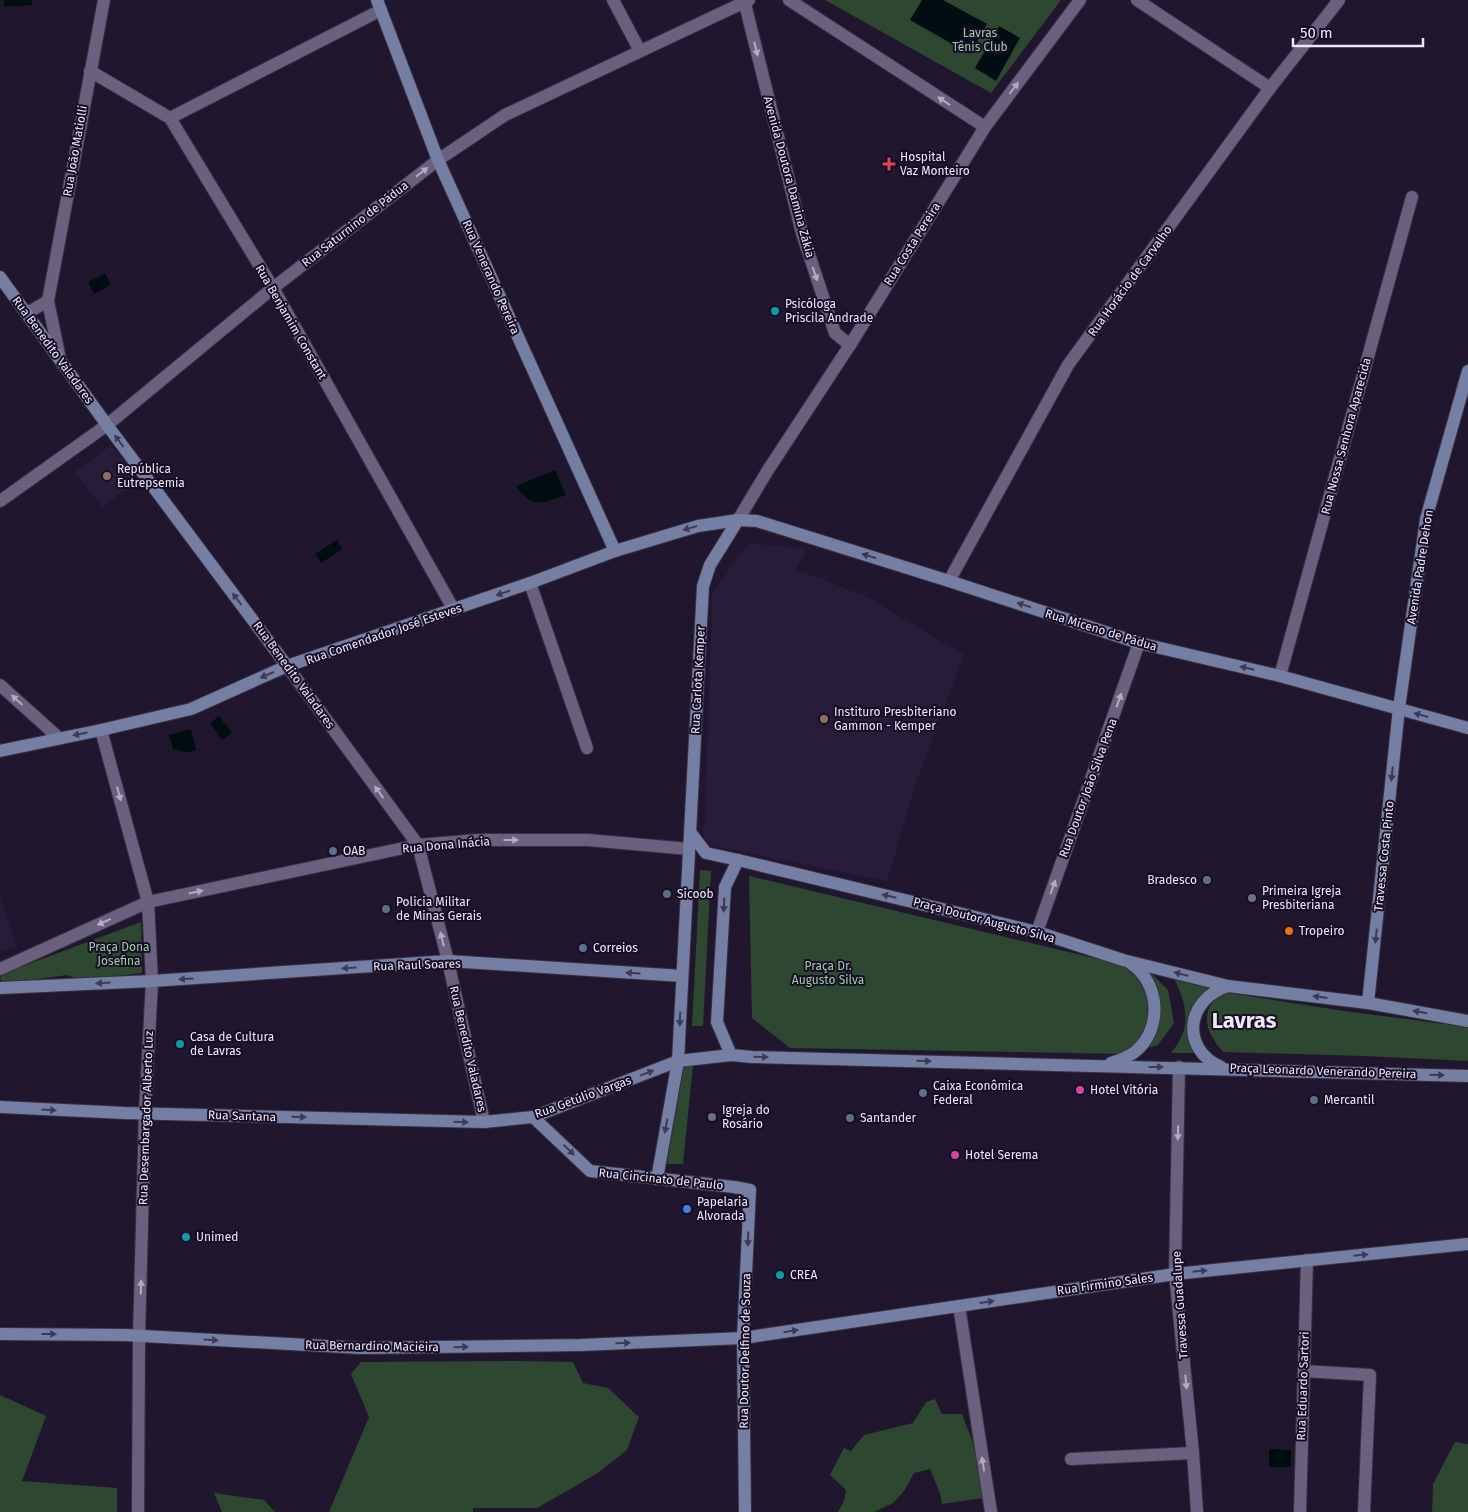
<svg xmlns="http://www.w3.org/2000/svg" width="1468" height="1512" font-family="'Fira Sans',sans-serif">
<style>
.built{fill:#281c3b}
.green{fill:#2d4731}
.water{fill:#000e12}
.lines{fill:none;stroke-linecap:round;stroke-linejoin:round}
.street-casing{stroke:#373143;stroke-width:14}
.secondary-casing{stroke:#373143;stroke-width:14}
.street{stroke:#6a617e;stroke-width:12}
.secondary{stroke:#757ea3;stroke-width:12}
.oneway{fill:#b2abc2}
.oneway2{fill:#3d3a57}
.health-dot{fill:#e0444e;stroke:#170d25;stroke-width:2}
.culture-dot{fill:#0f9aa8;stroke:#170d25;stroke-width:2}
.education-dot{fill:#8d6e63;stroke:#170d25;stroke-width:2}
.service-dot{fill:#5c6f8a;stroke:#170d25;stroke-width:2}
.worship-dot{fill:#6b7280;stroke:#170d25;stroke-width:2}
.food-dot{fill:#e8710a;stroke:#170d25;stroke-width:2}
.hotel-dot{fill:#d1479c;stroke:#170d25;stroke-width:2}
.shop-dot{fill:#3f7fe0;stroke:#170d25;stroke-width:2}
.labels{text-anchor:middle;stroke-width:4;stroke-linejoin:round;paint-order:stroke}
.park-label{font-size:12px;fill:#9ccea2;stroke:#170d25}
.street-label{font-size:12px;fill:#ede8f9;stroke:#170d25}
.poi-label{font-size:12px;fill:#ede8f9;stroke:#170d25;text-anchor:start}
.town-label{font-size:22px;font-weight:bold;fill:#ede8f9;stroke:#170d25}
</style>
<rect width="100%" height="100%" fill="#20172f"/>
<g class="built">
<polygon points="112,445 138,480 102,507 75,472"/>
<polygon points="748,543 807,549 796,569 869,598 964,655 916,782 887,881 704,844 712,594"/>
<polygon points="0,896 17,946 0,952"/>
</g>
<g class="green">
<polygon points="825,0 1061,0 991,93"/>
<polygon points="700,870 711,871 703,1026 692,1026"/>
<polygon points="749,876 1149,971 1168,990 1174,1023 1158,1045 1126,1054 790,1048 752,1018"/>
<polygon points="141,922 142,973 80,980 67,975 5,984 0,979 2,974"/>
<path d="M1173,977L1211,986L1195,1009L1200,1043L1211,1053H1171C1192,1029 1188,1005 1173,977Z"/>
<path d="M1222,992L1344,1011L1468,1027V1061L1365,1056L1223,1052C1211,1038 1201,1022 1211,1004C1214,1000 1219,996 1222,992Z"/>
<polygon points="693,1065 683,1164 667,1164 682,1068"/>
<polygon points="518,1361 573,1362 583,1383 608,1388 639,1417 627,1450 598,1473 537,1508 473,1508 473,1512 329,1512 369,1417 351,1374 361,1362"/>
<polygon points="0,1395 46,1416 22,1481 117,1488 117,1512 0,1512"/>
<polygon points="935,1399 942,1414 962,1414 978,1456 983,1498 942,1504 940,1493 930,1469 914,1473 904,1491 893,1503 874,1512 838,1512 844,1501 846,1490 830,1475 844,1448 851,1451 864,1435 913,1423 926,1402"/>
<polygon points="1455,1442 1468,1444 1468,1512 1432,1512 1433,1484"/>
<polygon points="214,1493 264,1500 275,1512 222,1512"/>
</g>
<g class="water">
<polygon points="4,0 32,0 32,5 4,7"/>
<polygon points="922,0 943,0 987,24 970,54 910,20"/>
<polygon points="999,26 1020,38 996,81 975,68"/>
<polygon points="105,273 111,285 94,294 88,282"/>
<path d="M555,470L566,495C542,503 533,510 516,486Z"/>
<polygon points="337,540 342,549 321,563 315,554"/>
<polygon points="219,716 232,733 222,740 210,723"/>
<path d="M191,729L196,750C188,754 182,751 173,749L169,735Z"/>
<polygon points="1269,1449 1291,1450 1291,1467 1269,1467"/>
</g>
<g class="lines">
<defs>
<g id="street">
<polyline points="613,0 640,51"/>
<polyline points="744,0 802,233 835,333 850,345"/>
<polyline points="789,0 985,127"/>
<polyline points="1137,0 1270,88"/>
<polyline points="90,71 170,118 273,288 454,610"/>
<polyline points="170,118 381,10"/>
<polyline points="27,313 48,301"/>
<polyline points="60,359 48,301 104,0"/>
<polyline points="0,501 107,425 273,288 438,160 505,115 749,0"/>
<polyline points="738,520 768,470 850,345 985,127 1080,0"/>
<polyline points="949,581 1068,365 1270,88 1339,0"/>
<polyline points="530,583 587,748"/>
<polyline points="287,666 418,845 448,961 484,1122"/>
<polyline points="1280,676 1412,197"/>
<polyline points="0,685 59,738"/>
<polyline points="101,730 148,902 152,981 145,1113 139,1336 138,1512"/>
<polyline points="1037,932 1139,643"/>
<polyline points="0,969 148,902 418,845 478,840 588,840 689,849"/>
<polyline points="1179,1067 1175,1274 1193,1453 1197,1512"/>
<polyline points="959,1306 991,1512"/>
<polyline points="1304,1371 1370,1375 1364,1512"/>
<polyline points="1071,1459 1193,1453"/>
<polyline points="1300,1512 1307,1260"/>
</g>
<g id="secondary">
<polyline points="377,0 438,160 615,551"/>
<polyline points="0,277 107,425 287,666"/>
<polyline points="0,751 101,730 191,709 287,666 530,583 615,551 698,526 738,520 757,521 949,581 1139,643 1280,676 1468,728"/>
<polyline points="690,832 706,853 738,860 1037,932 1123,960 1228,986 1368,1003 1468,1021"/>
<polyline points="0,988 152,981 448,961 682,976"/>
<polyline points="1368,1003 1399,708 1426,519 1468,371"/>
<polyline points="731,1055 717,1022 725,887 738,860"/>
<path d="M1111,1063C1120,1060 1129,1057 1136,1051C1163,1028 1160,982 1130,963"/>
<path d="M1221,1067C1180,1049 1186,999 1228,986"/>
<path d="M0,1107L125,1113L484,1122L533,1117L678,1061L731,1055L752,1057C990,1063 1229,1069 1468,1076"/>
<polyline points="533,1117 590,1171 734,1187 750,1190 743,1338 745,1512"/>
<polyline points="657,1179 678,1061 703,586 710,565 738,520"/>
<polyline points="0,1334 125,1335 361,1348 581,1345 743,1338 1175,1274 1468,1244"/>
</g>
</defs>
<use href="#street" class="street-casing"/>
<use href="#secondary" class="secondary-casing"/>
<use href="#street" class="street"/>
<use href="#secondary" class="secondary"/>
</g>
<defs><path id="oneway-solid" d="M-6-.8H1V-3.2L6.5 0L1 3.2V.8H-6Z" transform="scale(1.25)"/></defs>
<g class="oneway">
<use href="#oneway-solid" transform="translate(756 49) rotate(76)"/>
<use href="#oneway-solid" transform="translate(1014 88) rotate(-53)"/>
<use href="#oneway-solid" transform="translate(944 101) rotate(-147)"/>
<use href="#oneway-solid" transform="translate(422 172) rotate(-38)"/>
<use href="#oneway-solid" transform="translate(815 274) rotate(71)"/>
<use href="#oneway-solid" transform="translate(17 700) rotate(-138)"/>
<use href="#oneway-solid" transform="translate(1119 700) rotate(-70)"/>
<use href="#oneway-solid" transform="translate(379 792) rotate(-126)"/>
<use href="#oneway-solid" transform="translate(119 794) rotate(75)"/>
<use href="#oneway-solid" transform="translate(511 840)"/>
<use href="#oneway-solid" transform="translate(1053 887) rotate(-70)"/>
<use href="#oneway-solid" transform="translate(196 892) rotate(-12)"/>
<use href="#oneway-solid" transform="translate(104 922) rotate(156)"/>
<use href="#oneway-solid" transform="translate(442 939) rotate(-104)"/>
<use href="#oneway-solid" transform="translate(1178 1133) rotate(91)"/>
<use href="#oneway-solid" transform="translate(141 1287) rotate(-88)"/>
<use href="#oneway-solid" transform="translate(1186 1382) rotate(84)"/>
<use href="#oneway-solid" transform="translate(983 1464) rotate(-99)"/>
</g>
<g class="oneway2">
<use href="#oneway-solid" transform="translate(119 441) rotate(-127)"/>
<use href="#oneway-solid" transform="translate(690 528) rotate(164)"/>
<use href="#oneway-solid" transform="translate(869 556) rotate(-163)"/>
<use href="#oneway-solid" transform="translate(503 593) rotate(161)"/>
<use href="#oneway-solid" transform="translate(237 599) rotate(-127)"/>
<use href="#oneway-solid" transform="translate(1024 605) rotate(-162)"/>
<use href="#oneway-solid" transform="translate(1247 668) rotate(-167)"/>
<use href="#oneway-solid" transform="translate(267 675) rotate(156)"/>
<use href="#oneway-solid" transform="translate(1421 715) rotate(-164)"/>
<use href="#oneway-solid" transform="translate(80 734) rotate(169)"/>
<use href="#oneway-solid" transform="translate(1392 774) rotate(96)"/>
<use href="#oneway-solid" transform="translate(889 896) rotate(-167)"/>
<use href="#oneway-solid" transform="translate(724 905) rotate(93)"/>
<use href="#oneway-solid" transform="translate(1376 936) rotate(96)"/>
<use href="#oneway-solid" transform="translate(349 968) rotate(176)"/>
<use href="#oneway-solid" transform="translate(633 973) rotate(-176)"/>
<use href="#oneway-solid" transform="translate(1181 974) rotate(-166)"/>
<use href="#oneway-solid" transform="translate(186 979) rotate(176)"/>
<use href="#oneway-solid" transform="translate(103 983) rotate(177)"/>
<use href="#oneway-solid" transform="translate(1320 997) rotate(-173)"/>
<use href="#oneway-solid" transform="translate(1420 1012) rotate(-170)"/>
<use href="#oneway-solid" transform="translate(680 1019) rotate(92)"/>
<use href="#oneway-solid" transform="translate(761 1057) rotate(2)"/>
<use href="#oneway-solid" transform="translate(924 1061) rotate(2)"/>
<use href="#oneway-solid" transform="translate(1156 1067)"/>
<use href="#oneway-solid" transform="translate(647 1073) rotate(-21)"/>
<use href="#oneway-solid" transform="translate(1437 1075) rotate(2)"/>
<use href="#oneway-solid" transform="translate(49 1110) rotate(3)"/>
<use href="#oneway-solid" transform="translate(299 1117) rotate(2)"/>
<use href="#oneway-solid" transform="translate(461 1122) rotate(2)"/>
<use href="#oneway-solid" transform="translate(666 1126) rotate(100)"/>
<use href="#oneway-solid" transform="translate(569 1150) rotate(44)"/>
<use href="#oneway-solid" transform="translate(748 1239) rotate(92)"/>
<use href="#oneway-solid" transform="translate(1361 1255) rotate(-6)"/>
<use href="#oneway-solid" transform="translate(1200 1271) rotate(-6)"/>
<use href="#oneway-solid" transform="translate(987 1302) rotate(-8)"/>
<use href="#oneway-solid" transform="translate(791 1331) rotate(-9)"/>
<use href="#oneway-solid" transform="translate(49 1334)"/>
<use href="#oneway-solid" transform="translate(211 1340) rotate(3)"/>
<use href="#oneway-solid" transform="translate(623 1343) rotate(-2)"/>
<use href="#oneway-solid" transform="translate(461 1347) rotate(-1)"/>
</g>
<path class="health-dot" d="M886.5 156.5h5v5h5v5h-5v5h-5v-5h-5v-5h5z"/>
<g class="culture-dot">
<circle cx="775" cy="311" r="5"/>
<circle cx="180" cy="1044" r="5"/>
<circle cx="186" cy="1237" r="5"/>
<circle cx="780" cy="1275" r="5"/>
</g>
<g class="education-dot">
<circle cx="107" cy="476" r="5"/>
<circle cx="824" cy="719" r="5"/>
</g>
<g class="service-dot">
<circle cx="333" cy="851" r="5"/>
<circle cx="1207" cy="880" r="5"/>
<circle cx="667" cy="894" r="5"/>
<circle cx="386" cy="909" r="5"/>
<circle cx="583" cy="948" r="5"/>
<circle cx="923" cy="1093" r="5"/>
<circle cx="1314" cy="1100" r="5"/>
<circle cx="850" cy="1118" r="5"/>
</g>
<g class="worship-dot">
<circle cx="1252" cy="898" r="5"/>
<circle cx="712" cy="1117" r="5"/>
</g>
<circle class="food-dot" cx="1289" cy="931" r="5"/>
<g class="hotel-dot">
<circle cx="1080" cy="1090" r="5"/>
<circle cx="955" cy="1155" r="5"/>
</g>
<circle class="shop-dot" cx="687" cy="1209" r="5"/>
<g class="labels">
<g class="park-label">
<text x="980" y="37">Lavras<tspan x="980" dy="14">Tênis Club</tspan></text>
<text x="119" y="951">Praça Dona<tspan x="119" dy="14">Josefina</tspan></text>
<text x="828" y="970">Praça Dr.<tspan x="828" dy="14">Augusto Silva</tspan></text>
</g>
<g class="street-label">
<text transform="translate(75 151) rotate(-80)" y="4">Rua João Matiolli</text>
<text transform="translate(789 177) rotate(75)" y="4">Avenida Doutora Damina Zákia</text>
<text transform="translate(355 224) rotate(-38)" y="4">Rua Saturnino de Pádua</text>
<text transform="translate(912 244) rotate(-58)" y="4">Rua Costa Pereira</text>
<text transform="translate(491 277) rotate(66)" y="4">Rua Venerando Pereira</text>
<text transform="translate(1130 281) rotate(-54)" y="4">Rua Horácio de Carvalho</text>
<text transform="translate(291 322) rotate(60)" y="4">Rua Benjamim Constant</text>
<text transform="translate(53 350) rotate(54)" y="4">Rua Benedito Valadares</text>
<text transform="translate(1346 436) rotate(-75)" y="4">Rua Nossa Senhora Aparecida</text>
<text transform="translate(1420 567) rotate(-81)" y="4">Avenida Padre Dehon</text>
<text transform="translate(1101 630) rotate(17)" y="4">Rua Miceno de Pádua</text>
<text transform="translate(384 634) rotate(-19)" y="4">Rua Comendador José Esteves</text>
<text transform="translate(294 675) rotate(54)" y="4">Rua Benedito Valadares</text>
<text transform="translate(698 680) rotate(-87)" y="4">Rua Carlota Kemper</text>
<text transform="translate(1088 788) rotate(-70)" y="4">Rua Doutor João Silva Pena</text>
<text transform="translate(446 845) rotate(-5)" y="4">Rua Dona Inácia</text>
<text transform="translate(1384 856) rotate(-84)" y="4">Travessa Costa Pinto</text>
<text transform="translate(984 920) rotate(15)" y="4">Praça Doutor Augusto Silva</text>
<text transform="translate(417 965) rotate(-2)" y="4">Rua Raul Soares</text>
<text transform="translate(468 1049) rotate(77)" y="4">Rua Benedito Valadares</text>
<text transform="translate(1323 1071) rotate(2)" y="4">Praça Leonardo Venerando Pereira</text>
<text transform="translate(583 1097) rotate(-20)" y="4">Rua Getúlio Vargas</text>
<text transform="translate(242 1116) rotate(2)" y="4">Rua Santana</text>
<text transform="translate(146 1118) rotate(-88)" y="4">Rua Desembargador Alberto Luz</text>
<text transform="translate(661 1179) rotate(6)" y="4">Rua Cincinato de Paulo</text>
<text transform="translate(1105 1284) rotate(-8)" y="4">Rua Firmino Sales</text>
<text transform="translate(1180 1305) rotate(-94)" y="4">Travessa Guadalupe</text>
<text transform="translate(372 1346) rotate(1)" y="4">Rua Bernardino Macieira</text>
<text transform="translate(745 1351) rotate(-89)" y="4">Rua Doutor Delfino de Souza</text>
<text transform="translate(1303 1386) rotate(-88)" y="4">Rua Eduardo Sartori</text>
</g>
<g class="poi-label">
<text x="900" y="161">Hospital<tspan x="900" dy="14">Vaz Monteiro</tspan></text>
<text x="785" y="308">Psicóloga<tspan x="785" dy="14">Priscila Andrade</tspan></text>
<text x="117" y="473">República<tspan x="117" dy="14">Eutrepsemia</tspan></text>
<text x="834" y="716">Instituro Presbiteriano<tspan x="834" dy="14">Gammon - Kemper</tspan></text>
<text x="343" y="855">OAB</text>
<text x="1197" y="884" text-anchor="end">Bradesco</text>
<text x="1262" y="895">Primeira Igreja<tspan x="1262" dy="14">Presbiteriana</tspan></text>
<text x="677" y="898">Sicoob</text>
<text x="396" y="906">Policia Militar<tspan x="396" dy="14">de Minas Gerais</tspan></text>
<text x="1299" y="935">Tropeiro</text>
<text x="593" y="952">Correios</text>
<text x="190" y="1041">Casa de Cultura<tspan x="190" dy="14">de Lavras</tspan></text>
<text x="933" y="1090">Caixa Econômica<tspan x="933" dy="14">Federal</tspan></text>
<text x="1090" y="1094">Hotel Vitória</text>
<text x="1324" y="1104">Mercantil</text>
<text x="722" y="1114">Igreja do<tspan x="722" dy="14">Rosário</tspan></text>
<text x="860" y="1122">Santander</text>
<text x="965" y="1159">Hotel Serema</text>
<text x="697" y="1206">Papelaria<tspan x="697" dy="14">Alvorada</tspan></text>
<text x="196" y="1241">Unimed</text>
<text x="790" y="1279">CREA</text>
</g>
<g class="town-label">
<text x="1244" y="1028">Lavras</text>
</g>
</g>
<path d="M1293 38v8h130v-8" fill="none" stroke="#ede8f9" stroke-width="2.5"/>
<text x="1300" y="38" font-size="15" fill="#ede8f9" stroke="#170d25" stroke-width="4" paint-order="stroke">50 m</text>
</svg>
